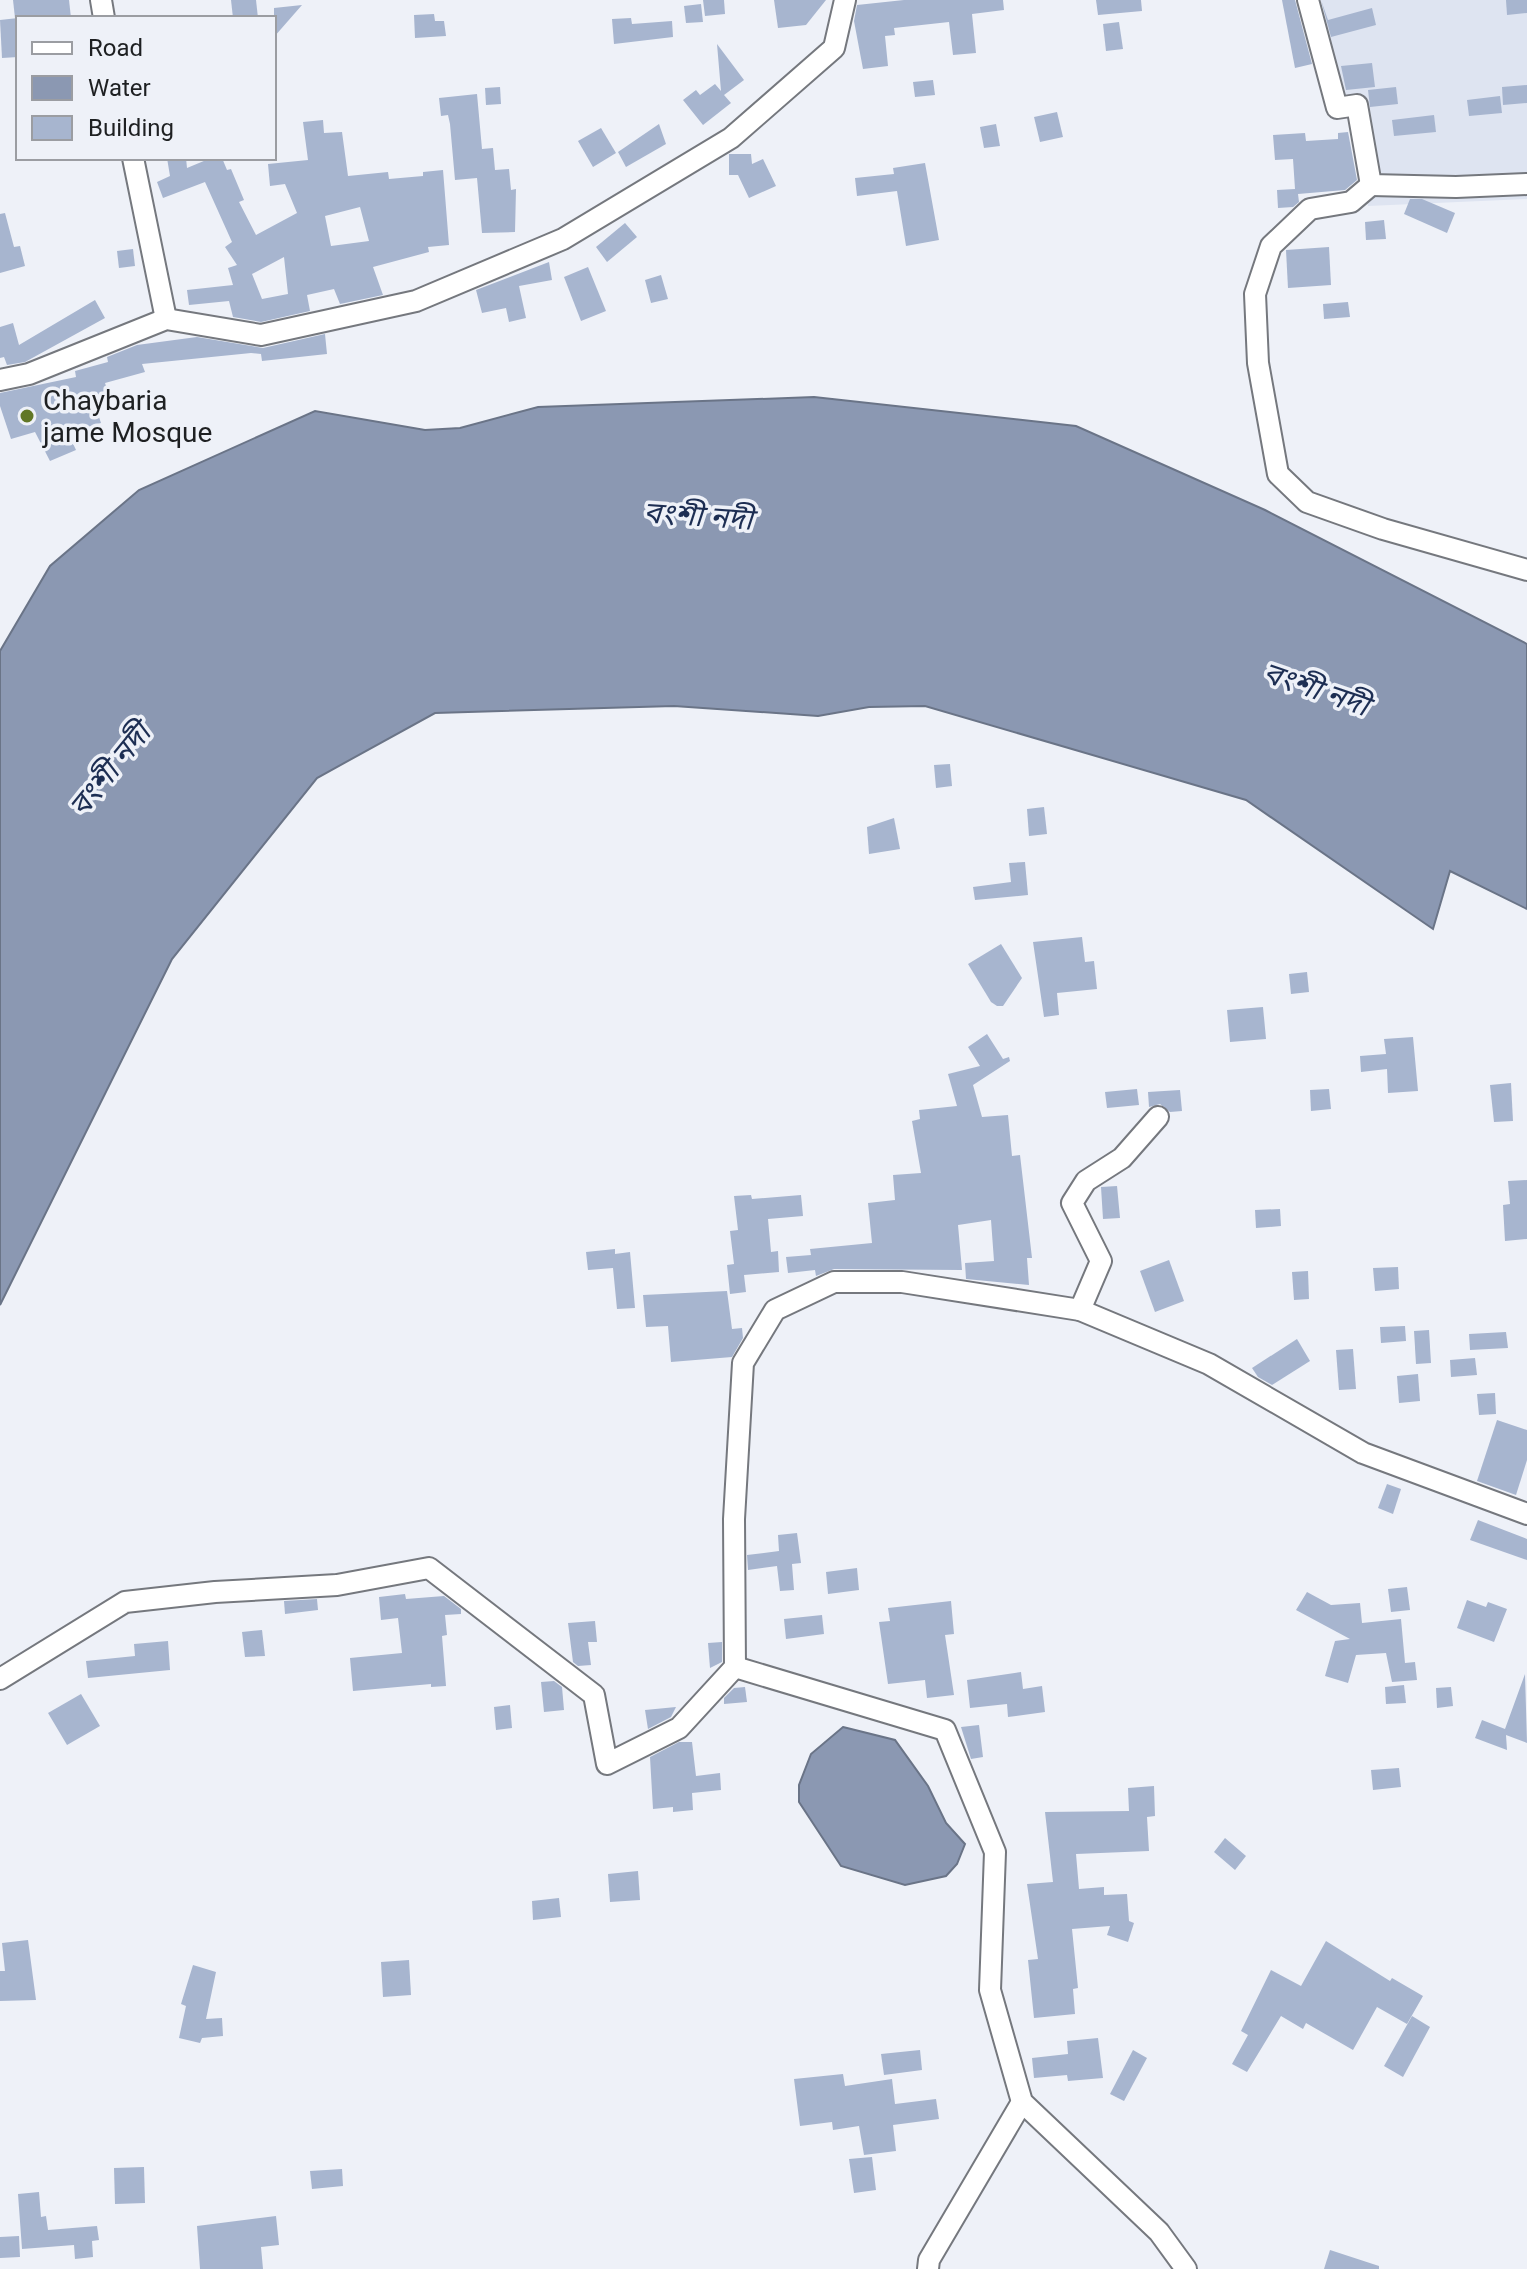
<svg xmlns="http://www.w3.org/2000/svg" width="1527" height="2269" font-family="Roboto,'Noto Sans Bengali',sans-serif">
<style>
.built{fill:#dee4f1}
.water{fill:#8b98b2;stroke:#6a7487;stroke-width:2}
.building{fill:#a7b5cf;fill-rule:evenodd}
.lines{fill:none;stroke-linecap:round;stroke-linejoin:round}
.minor-casing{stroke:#75787e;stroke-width:24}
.minor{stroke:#fff;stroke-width:20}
.poi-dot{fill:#617727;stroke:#eef1f8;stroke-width:3}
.labels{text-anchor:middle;stroke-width:7;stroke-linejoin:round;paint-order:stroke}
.poi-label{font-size:28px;fill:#1e2022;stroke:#eef1f8;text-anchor:start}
.water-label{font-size:30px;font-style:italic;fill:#1d2e53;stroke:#eef1f8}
</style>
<rect width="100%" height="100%" fill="#eef1f8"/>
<polygon class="built" points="1321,0 1527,0 1527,199 1368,206"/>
<g class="water">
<polygon points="814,397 1076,426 1265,510 1527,644 1527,909 1450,871 1433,929 1246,800 925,706 869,707 818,716 674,706 435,713 317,778 172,959 0,1305 0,651 50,566 139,490 315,411 425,430 460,428 538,407"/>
<polygon points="843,1727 895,1740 928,1786 946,1823 965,1844 957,1864 946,1876 905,1885 841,1866 799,1802 799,1785 811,1754"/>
</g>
<g class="building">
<polygon points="13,0 69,0 71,18 15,18"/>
<polygon points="231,0 256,0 258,18 233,18"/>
<polygon points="703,0 724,0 725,14 705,16"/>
<polygon points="774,0 826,0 806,25 778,28"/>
<polygon points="904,0 1003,0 1004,10 972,14 976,53 953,55 949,22 894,28 895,35 885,36 888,66 863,69 854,21 857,5"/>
<polygon points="1096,0 1141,0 1142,11 1098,15"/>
<polygon points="1282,0 1295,0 1312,64 1295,68"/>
<polygon points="1321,0 1328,20 1372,8 1376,25 1331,37"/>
<polygon points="1506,0 1527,0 1527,13 1507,15"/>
<polygon points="701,4 703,22 686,23 684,6"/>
<polygon points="302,5 274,37 274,8"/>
<polygon points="434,14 435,21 444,21 446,36 415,38 414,15"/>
<polygon points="18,18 18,57 2,58 0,20"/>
<polygon points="631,18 632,24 672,21 673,37 614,44 612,19"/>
<polygon points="1119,22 1123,49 1106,51 1103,24"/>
<polygon points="717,44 744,80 724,95 731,103 703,125 683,100 696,90 700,95 715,84 721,91"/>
<polygon points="1372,63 1375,87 1346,90 1341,66"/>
<polygon points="933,80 935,95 915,97 913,82"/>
<polygon points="1527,85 1527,103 1503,105 1502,87"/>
<polygon points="500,87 501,104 486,105 485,88"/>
<polygon points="1396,87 1398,104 1370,107 1368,90"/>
<polygon points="477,94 482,149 493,148 495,170 509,169 511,190 516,189 515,232 482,233 477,178 455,180 450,124 448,115 441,116 439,98"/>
<polygon points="1500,96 1502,113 1469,116 1467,100"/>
<polygon points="1057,112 1063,137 1040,142 1034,117"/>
<polygon points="1434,115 1436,132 1394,136 1392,120"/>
<path d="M323,120L324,133L342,132L348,176L388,172L389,179L423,176V172L443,170L449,245L428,247L429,252L373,267L383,295L340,304L334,289L307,295L310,311L261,322L233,317L229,301L189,305L187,290L233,285L228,268L237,265L225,247L232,242L205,182L163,198L157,182L170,176L167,158H186L187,168L211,158H222L227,170L231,169L244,200L239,202L256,235L297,213L285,184L270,186L268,164L308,160L303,122ZM360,207L369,241L331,246L325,216ZM284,257L288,294L262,299L252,274Z"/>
<polygon points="659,124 666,144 626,167 618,152"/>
<polygon points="996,124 1000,146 984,148 980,127"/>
<polygon points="601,128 616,153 593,167 578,141"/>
<polygon points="1348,132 1357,180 1345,190 1298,194 1299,202 1293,207 1278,208 1277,190 1295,189 1293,159 1275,160 1273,135 1305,133 1306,141 1338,139 1338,133"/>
<polygon points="729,154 751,154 752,164 763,159 776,186 749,198 738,175 729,175"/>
<polygon points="925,163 939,240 906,246 897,191 857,196 855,178 894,174 893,168"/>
<polygon points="1410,199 1422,199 1455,213 1447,233 1404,214"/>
<polygon points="5,213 14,247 20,246 25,266 0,273 0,214"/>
<polygon points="1384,220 1386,239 1366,240 1365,222"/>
<polygon points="625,223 637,237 607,262 596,247"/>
<polygon points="1329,247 1331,285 1288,288 1286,250"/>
<polygon points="133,249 135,266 119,268 117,251"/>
<polygon points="549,262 552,280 519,286 526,318 509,322 506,308 482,313 476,290"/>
<polygon points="588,267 606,311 581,321 564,277"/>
<polygon points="661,275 668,299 651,303 645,280"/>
<polygon points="95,300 105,318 25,362 7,365 4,357 0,358 0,327 13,323 19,345"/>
<polygon points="1348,302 1350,317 1324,319 1323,304"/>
<polygon points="325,334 327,354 262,361 261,354 251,353 142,364 145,372 105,383 112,403 96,408 101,423 68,433 76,450 50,461 35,432 11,439 0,406 0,393 76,377 75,371 108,362 107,357 137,345 197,337 263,348"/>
<polygon points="950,764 952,786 936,788 934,765"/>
<polygon points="1044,807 1047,834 1029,836 1027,809"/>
<polygon points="894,818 900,849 869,854 867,827"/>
<polygon points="1025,862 1028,895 975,900 973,887 1011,882 1009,863"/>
<polygon points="1082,937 1085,962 1094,961 1097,989 1057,993 1059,1015 1044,1017 1033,942"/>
<polygon points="1001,944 1022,978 1003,1006 997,1006 991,1002 968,964"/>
<polygon points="1307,972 1309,992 1291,994 1289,974"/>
<polygon points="1263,1007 1266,1039 1230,1042 1227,1010"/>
<polygon points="987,1034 1003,1059 1009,1057 1010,1061 973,1085 982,1117 1008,1115 1012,1156 1020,1155 1032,1258 1027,1258 1029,1285 966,1279 965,1263 994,1261 991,1220 958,1225 962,1270 834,1269 816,1276 815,1270 788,1273 786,1257 811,1255 810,1249 872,1243 868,1203 895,1200 893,1175 921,1173 912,1121 920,1119 919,1110 957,1106 948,1074 980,1066 968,1047"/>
<polygon points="1413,1037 1418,1091 1388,1093 1387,1069 1361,1072 1360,1056 1386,1054 1384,1039"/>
<polygon points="1511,1083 1513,1121 1494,1122 1490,1085"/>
<polygon points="1137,1089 1139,1105 1107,1108 1105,1092"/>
<polygon points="1329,1089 1331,1109 1311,1111 1310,1090"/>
<polygon points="1180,1090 1182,1111 1170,1112 1160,1104 1149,1107 1148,1092"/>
<polygon points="1527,1180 1527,1239 1505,1241 1503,1205 1510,1204 1508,1181"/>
<polygon points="1117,1186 1120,1218 1103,1219 1101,1187"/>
<polygon points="751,1195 752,1199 801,1195 803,1216 768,1219 771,1252 778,1251 779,1272 744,1275 746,1292 730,1294 727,1265 734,1264 730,1231 738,1230 734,1196"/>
<polygon points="1280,1209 1281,1226 1256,1228 1255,1210"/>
<polygon points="615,1249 615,1254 630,1252 635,1308 617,1309 613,1268 588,1270 586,1252"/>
<polygon points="1169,1260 1184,1301 1155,1312 1140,1271"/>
<polygon points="1398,1267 1399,1289 1375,1291 1373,1268"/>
<polygon points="1308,1271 1309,1299 1294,1300 1292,1272"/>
<polygon points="727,1291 732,1329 742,1328 743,1338 732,1357 671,1362 668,1326 646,1327 643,1295"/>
<polygon points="1405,1326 1406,1341 1381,1343 1380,1327"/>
<polygon points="1429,1330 1431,1363 1416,1364 1414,1331"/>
<polygon points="1506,1332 1508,1348 1470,1350 1469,1334"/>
<polygon points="1297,1339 1310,1361 1272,1385 1258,1377 1252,1368"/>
<polygon points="1353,1349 1356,1389 1339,1390 1336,1350"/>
<polygon points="1475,1358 1477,1375 1451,1377 1450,1360"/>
<polygon points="1418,1374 1420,1401 1399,1403 1397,1376"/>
<polygon points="1495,1393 1496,1414 1479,1415 1477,1394"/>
<polygon points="1497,1420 1527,1430 1527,1460 1516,1495 1477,1481"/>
<polygon points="1387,1484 1401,1489 1393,1514 1378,1508"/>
<polygon points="1478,1520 1527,1539 1527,1560 1470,1540"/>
<polygon points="797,1533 801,1563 792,1564 794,1590 780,1591 777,1566 748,1570 747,1555 779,1551 778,1535"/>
<polygon points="857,1568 859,1590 828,1594 826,1572"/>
<polygon points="1407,1587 1410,1610 1391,1612 1388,1589"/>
<polygon points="1307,1592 1331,1605 1360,1603 1362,1623 1401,1619 1405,1663 1415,1662 1417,1680 1392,1682 1386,1653 1356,1655 1348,1683 1325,1676 1335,1641 1350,1639 1296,1610"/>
<polygon points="405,1594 406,1599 444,1596 461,1609 461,1614 445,1615 447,1635 442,1636 446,1686 431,1687 431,1684 353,1691 350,1658 402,1653 398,1618 381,1620 379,1597"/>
<polygon points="317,1599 318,1610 285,1614 284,1601"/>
<polygon points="1467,1600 1486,1607 1488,1602 1507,1609 1494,1642 1457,1628"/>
<polygon points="951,1601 954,1634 945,1635 954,1695 927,1698 925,1680 888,1684 879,1622 890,1621 888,1608"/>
<polygon points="822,1615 824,1634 786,1639 784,1619"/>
<polygon points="595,1621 597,1642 588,1642 591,1665 578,1666 573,1662 568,1623"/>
<polygon points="262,1630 265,1656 245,1657 242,1632"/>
<polygon points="168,1641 170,1670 88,1678 86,1661 135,1656 134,1644"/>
<polygon points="722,1642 722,1662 710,1668 708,1643"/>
<polygon points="1021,1672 1023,1689 1042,1686 1045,1712 1008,1717 1007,1704 970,1708 967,1680"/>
<polygon points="1525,1674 1527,1743 1506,1735 1507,1750 1475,1738 1482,1720 1505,1729"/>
<polygon points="554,1681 562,1687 564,1710 544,1712 541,1682"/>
<polygon points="1404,1685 1406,1703 1386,1704 1385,1687"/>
<polygon points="745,1687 747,1702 724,1704 724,1698 734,1688"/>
<polygon points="1451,1687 1453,1706 1437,1708 1436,1688"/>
<polygon points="81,1694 100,1726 67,1745 48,1713"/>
<polygon points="510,1705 512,1728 496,1730 494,1707"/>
<polygon points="676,1707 671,1717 648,1729 645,1710"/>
<polygon points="979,1725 983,1757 971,1759 961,1727"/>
<polygon points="679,1742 692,1742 696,1776 720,1773 721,1790 692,1793 693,1810 673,1812 673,1807 653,1809 650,1757"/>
<polygon points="1399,1768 1401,1787 1373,1790 1371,1770"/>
<polygon points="1154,1786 1155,1816 1147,1817 1149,1851 1076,1854 1079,1889 1104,1887 1104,1895 1127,1894 1129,1921 1134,1923 1128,1942 1107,1935 1110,1926 1072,1929 1078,1988 1073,1989 1075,2014 1034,2018 1028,1960 1038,1959 1027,1884 1053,1882 1045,1812 1129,1811 1128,1788"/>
<polygon points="1225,1838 1246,1856 1235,1870 1214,1852"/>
<polygon points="638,1871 640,1900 610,1902 608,1874"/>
<polygon points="559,1898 561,1917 533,1920 532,1901"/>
<polygon points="28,1940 36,2000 0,2001 0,1971 5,1971 2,1943"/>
<polygon points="1326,1941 1390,1981 1392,1978 1423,1996 1407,2024 1377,2007 1353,2050 1306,2023 1303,2029 1281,2016 1247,2072 1232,2064 1248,2035 1241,2031 1271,1970 1301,1986"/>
<polygon points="409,1960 411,1995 383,1997 381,1962"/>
<polygon points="193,1965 216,1972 206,2019 222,2018 223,2036 202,2038 200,2043 179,2038 186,2006 181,2004"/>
<polygon points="1412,2016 1430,2027 1403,2077 1384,2066"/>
<polygon points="1098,2038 1103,2078 1068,2081 1067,2075 1034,2078 1032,2058 1068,2054 1067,2041"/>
<polygon points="920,2050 922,2070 884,2075 881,2054"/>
<polygon points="1133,2050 1147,2058 1124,2101 1110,2094"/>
<polygon points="843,2074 845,2086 892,2079 895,2104 936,2099 939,2119 893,2125 896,2151 864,2155 859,2126 833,2130 832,2122 800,2126 794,2079"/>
<polygon points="872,2157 876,2190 854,2193 849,2159"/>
<polygon points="144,2167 145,2203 115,2204 114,2168"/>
<polygon points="342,2169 343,2186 312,2189 310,2171"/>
<polygon points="39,2192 41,2217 46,2216 48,2230 97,2226 99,2240 92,2241 93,2257 75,2259 74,2245 22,2249 18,2194"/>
<polygon points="276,2216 279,2245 261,2247 263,2269 200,2269 197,2226"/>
<polygon points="19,2236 20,2257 0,2258 0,2237"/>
<polygon points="1330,2250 1379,2266 1379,2269 1324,2269"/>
</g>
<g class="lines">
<defs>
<g id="minor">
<polyline points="101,0 104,18"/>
<polyline points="1308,0 1337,108 1357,105 1371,185 1456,187 1527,184"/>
<polyline points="133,158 166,319"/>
<polyline points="1371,185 1351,202 1310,209 1271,246 1255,294 1258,363 1278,474 1307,502 1383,529 1527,570"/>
<polyline points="0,380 29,374 166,319 261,335 416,301 563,239 731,138 834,48 845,0"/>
<polyline points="1080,1310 1101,1261 1072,1203 1086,1181 1122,1158 1158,1117"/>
<polyline points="735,1667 945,1730 995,1852 990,1990 1022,2102 1159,2232 1186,2269"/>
<polyline points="0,1679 125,1602 215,1592 337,1585 429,1568 594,1695 607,1764 679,1728 735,1667 734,1519 743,1363 775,1310 834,1282 902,1282 1080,1310 1209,1364 1363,1453 1527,1514"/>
<polyline points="928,2269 929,2260 1022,2102"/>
</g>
</defs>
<use href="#minor" class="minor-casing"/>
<use href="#minor" class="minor"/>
</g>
<circle class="poi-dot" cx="27" cy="416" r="8"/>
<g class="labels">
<g class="poi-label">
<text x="43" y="410">Chaybaria<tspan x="43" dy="32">jame Mosque</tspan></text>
</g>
<g class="water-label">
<text transform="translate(698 516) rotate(4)" y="10">বংশী নদী</text>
<text transform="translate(1316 689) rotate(19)" y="10">বংশী নদী</text>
<text transform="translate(110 770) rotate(-51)" y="10">বংশী নদী</text>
</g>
</g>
<rect x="16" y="16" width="260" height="144" fill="#eef1f8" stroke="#9b9da2" stroke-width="2"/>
<rect x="32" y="42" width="40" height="12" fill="#ffffff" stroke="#9b9da2" stroke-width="2"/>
<text x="88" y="56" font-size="24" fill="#1e2022">Road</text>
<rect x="32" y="76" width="40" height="24" fill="#8b98b2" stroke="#9b9da2" stroke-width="2"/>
<text x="88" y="96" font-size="24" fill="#1e2022">Water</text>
<rect x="32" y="116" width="40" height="24" fill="#a7b5cf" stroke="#9b9da2" stroke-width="2"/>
<text x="88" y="136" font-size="24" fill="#1e2022">Building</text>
</svg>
